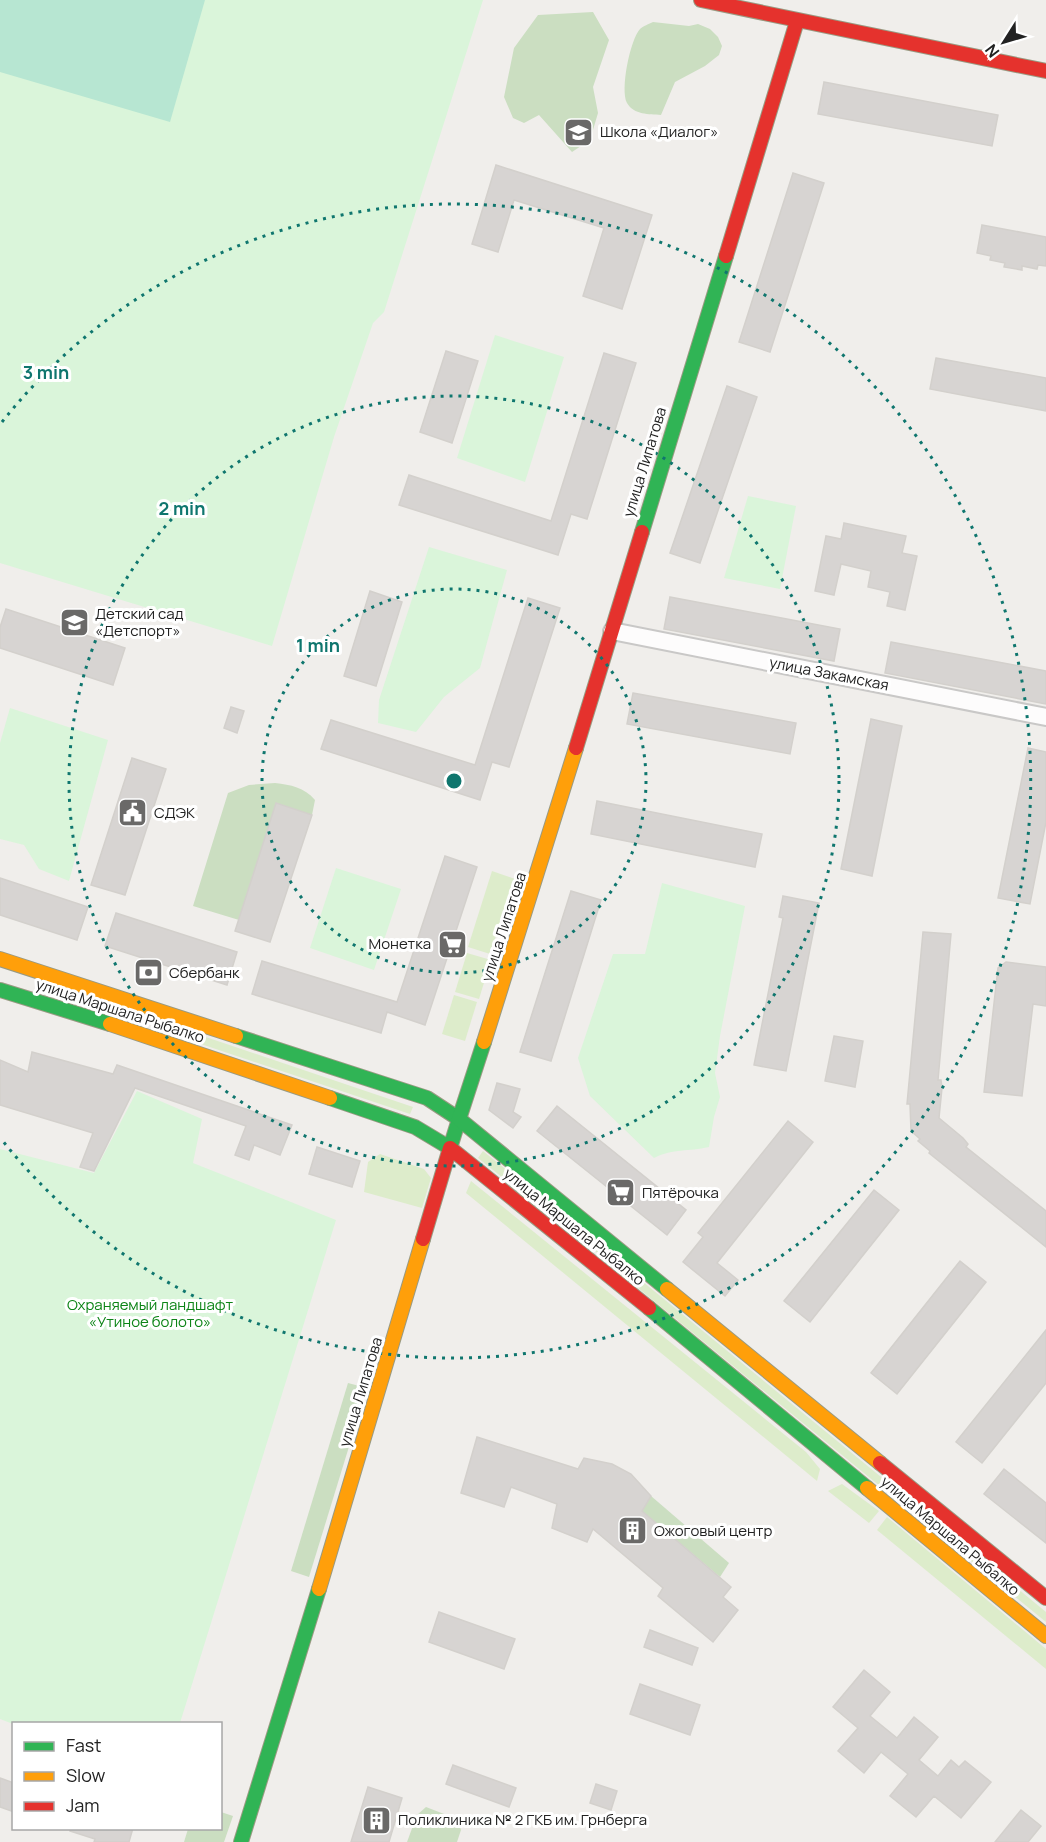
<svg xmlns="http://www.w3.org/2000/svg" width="1046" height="1842" font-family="Manrope,sans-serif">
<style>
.grass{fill:#ddeccb}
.forest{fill:#cbdec1}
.park{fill:#daf5da}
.pitch{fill:#b7e6d2}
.building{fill:#d7d4d2;stroke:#d3d0cc;stroke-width:1.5}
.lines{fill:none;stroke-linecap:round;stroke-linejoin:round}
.street-casing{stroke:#c9c8c7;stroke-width:20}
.fast-casing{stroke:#999a82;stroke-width:16}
.slow-casing{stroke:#999a82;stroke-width:16}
.jam-casing{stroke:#999a82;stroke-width:16}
.street{stroke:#fdfcfc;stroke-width:16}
.fast{stroke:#30b455;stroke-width:14}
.slow{stroke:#ff9f0a;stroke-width:14}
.jam{stroke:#e5322d;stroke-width:14}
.ring{fill:none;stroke:#0f766e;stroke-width:3;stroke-dasharray:3 6}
.labels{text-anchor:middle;stroke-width:6;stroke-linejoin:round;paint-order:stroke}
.poi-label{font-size:15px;fill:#222;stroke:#fff;text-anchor:start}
.street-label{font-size:15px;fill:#222;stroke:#fff}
.park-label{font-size:15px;fill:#0c8416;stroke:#fff}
.centre{fill:#0f766e;stroke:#fff;stroke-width:3}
.ring-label{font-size:18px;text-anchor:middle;font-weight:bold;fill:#0f766e;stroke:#fff;stroke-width:6;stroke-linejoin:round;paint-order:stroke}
</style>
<rect width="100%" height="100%" fill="#f0eeeb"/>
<g class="grass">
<polygon points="492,871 515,879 490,954 468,947"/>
<polygon points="467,953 491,960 479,999 455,992"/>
<polygon points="454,995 477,1002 465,1041 442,1034"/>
<polygon points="191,1032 413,1107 410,1114 189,1040"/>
<polygon points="483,1151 609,1252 604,1258 478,1158"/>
<polygon points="380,1154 424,1169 431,1178 422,1208 364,1192 368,1162"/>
<polygon points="471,1181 806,1452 820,1469 817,1481 466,1193"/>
<polygon points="626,1268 897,1490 892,1496 621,1274"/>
<polygon points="842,1484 879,1511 869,1523 828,1491"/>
<polygon points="905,1496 1046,1612 1046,1622 900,1503"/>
<polygon points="887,1517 1046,1649 1046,1669 877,1530"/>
</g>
<g class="forest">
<polygon points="593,12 609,40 593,87 598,113 590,140 572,152 539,115 524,123 513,118 504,97 514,48 538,15"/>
<path d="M653,22L689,26L698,24L710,29L718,37L722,46L719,55L705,66L675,82L661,115C649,114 634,115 627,103C620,90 630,40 640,29C643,26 649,24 653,22Z"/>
<path d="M275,783C291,785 304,787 315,800L312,815L276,804L239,920L193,906L228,793L249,785Z"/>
<polygon points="348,1383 367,1388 309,1577 291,1571"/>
<polygon points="651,1496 729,1563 720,1577 642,1511"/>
<polygon points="426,1807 457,1819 461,1830 457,1842 407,1842 417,1815"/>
<polygon points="221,1812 233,1816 224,1842 184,1842 188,1829 220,1828"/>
</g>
<g class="park">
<polygon points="0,0 483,0 384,312 373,323 334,437 272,646 0,563"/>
<polygon points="495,335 564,357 525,482 457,458"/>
<polygon points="748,496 796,506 780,589 724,578"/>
<polygon points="429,547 507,570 480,668 444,697 416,732 378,723 379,700"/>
<polygon points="10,708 108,740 69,881 39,869 24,845 0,839 0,743"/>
<polygon points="336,868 401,889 374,970 310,948"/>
<path d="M662,883L745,906L720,1036L715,1073L720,1097L714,1117L709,1147C688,1152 674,1148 654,1158L590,1096L578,1058L613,954H645Z"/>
<polygon points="137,1091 202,1119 193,1163 336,1220 180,1723 13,1724 0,1719 0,1149 94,1173"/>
</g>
<polygon class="pitch" points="0,0 205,0 170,122 0,72"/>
<g class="building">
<polygon points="824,82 998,115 992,146 818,114"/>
<polygon points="496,165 652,215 622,309 583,296 604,228 514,200 498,252 472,244"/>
<polygon points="793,173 824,183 770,352 739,342"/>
<polygon points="982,225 1046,237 1046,266 1038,265 1037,269 1022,266 1022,270 1004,267 1005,263 990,260 991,256 977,253"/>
<polygon points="446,351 478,361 452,443 420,432"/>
<polygon points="604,353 636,363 587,519 571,514 558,555 399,505 409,475 551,521"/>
<polygon points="936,358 1046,378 1046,411 930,389"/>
<polygon points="727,386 757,397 700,563 670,553"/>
<polygon points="844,523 906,536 902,553 917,556 905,610 887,606 890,592 868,587 871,571 841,564 834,595 815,591 826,536 841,539"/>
<polygon points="370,591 402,602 376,686 344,676"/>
<polygon points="670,597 840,629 834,661 664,629"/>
<polygon points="528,598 560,608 509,767 492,762 480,800 321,749 331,720 475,765"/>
<polygon points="6,609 125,648 113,685 0,648 0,627"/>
<polygon points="891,642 1046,671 1046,704 885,673"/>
<polygon points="633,693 796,723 790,754 627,724"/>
<polygon points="231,707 244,711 237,733 224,728"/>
<polygon points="871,719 902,726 872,876 841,869"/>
<polygon points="1028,748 1046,752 1046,822 1030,904 998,898"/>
<polygon points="132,758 166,769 125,895 91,885"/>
<polygon points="597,801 762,834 755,867 591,834"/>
<polygon points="276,803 312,815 270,942 235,931"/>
<polygon points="445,856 477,867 425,1025 387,1012 381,1033 252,994 262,961 397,1002"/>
<polygon points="0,878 88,907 77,940 0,915"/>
<polygon points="571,891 601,900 551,1061 520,1052"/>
<polygon points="783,896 819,903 786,1071 754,1065 783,918 779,917"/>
<polygon points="116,913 237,952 227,985 105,946"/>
<polygon points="923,932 951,934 938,1080 941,1080 942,1088 939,1118 963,1138 968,1144 966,1147 1046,1211 1046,1247 929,1153 930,1151 918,1141 920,1139 911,1131 910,1104 907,1104"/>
<polygon points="1006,962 1046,967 1046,1006 1033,1004 1022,1096 984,1092 998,968"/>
<polygon points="834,1036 863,1041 855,1087 825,1081"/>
<polygon points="32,1052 113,1074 117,1065 292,1125 280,1155 254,1145 249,1160 235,1155 246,1126 135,1088 94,1171 80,1167 93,1133 0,1105 0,1060 28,1072"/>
<polygon points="497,1083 520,1089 513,1112 521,1117 513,1128 489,1110"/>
<polygon points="557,1106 686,1210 667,1235 537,1131"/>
<polygon points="788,1121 813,1142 717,1263 738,1280 725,1296 683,1262 703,1237 698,1233"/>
<polygon points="317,1147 360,1161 352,1187 309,1174"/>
<polygon points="874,1190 899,1210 810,1322 784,1301"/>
<polygon points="960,1261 986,1282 897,1394 871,1373"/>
<polygon points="1046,1330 1046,1383 982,1463 956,1442"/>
<polygon points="477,1437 578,1469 584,1458 612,1464 631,1474 651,1496 642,1511 731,1587 723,1597 738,1610 713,1642 658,1596 663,1588 593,1529 587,1542 552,1528 557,1504 511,1487 504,1507 461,1493"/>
<polygon points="1004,1469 1046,1503 1046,1543 984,1494"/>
<polygon points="439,1612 515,1639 504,1669 429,1642"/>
<polygon points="650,1630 698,1648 692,1665 644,1647"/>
<polygon points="864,1670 890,1692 870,1716 897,1738 914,1717 938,1737 919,1760 938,1776 951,1760 959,1767 965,1761 991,1782 961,1818 934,1796 916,1817 890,1796 908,1774 881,1752 864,1773 838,1751 858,1728 833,1707"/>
<polygon points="640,1684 700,1705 690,1735 630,1714"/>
<polygon points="453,1765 516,1788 509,1807 446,1784"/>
<polygon points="0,1778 14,1783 14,1812 0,1807"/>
<polygon points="596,1784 617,1791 611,1810 590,1803"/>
<polygon points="368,1787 402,1798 389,1842 351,1842"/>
<polygon points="1021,1810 1041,1826 1028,1842 995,1842"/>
<polygon points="71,1828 133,1828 129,1842 94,1842 95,1839 70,1831"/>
</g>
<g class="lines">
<defs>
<polyline id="street" points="612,631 1046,717"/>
<g id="fast">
<polyline points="642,532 726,256"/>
<polyline points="0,990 110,1024"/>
<polyline points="236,1036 427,1098 459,1119 450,1148 415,1127 330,1098"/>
<polyline points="484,1042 459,1119 667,1289"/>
<polyline points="649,1308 867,1488"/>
<polyline points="241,1842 319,1589"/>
</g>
<g id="slow">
<polyline points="0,959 236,1036"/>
<polyline points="110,1024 330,1098"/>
<polyline points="484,1042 576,748"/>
<polyline points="667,1289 880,1463"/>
<polyline points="867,1488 1046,1636"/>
<polyline points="319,1589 423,1239"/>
</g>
<g id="jam">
<polyline points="701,0 1046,71"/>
<polyline points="726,256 797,21"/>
<polyline points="576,748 642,532"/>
<polyline points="423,1239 450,1148 649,1308"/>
<polyline points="880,1463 1046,1598"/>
</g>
</defs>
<use href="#street" class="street-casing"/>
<use href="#fast" class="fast-casing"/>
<use href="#slow" class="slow-casing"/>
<use href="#jam" class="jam-casing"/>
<use href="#street" class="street"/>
<use href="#fast" class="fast"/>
<use href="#slow" class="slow"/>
<use href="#jam" class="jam"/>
</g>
<g class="ring">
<circle cx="454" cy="781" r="192"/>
<circle cx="454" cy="781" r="385"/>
<path d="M2 422A577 577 0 1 1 2 1140"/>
</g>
<defs>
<symbol id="school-square" viewBox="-11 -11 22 22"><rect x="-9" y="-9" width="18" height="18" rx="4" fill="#6a6968" stroke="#fff"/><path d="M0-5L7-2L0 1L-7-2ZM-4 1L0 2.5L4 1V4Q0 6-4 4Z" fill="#fff"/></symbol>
<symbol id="civic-square" viewBox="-11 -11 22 22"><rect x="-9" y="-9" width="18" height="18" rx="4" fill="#6a6968" stroke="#fff"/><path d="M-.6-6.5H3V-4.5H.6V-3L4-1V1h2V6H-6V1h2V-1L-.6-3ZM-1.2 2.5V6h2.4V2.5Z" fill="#fff"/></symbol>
<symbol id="supermarket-square" viewBox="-11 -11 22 22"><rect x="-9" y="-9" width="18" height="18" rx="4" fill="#6a6968" stroke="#fff"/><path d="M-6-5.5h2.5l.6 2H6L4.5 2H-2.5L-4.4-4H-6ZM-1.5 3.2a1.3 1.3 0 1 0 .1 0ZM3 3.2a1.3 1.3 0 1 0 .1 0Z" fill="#fff"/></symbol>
<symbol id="bank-square" viewBox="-11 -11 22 22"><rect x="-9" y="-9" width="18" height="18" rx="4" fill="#6a6968" stroke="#fff"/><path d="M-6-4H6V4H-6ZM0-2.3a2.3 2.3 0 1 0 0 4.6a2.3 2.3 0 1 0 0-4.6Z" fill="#fff"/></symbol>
<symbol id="building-square" viewBox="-11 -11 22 22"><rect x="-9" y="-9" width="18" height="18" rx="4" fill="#6a6968" stroke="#fff"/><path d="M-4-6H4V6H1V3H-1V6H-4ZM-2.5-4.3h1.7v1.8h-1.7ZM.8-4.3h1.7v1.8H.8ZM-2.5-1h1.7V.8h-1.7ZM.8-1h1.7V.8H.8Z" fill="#fff"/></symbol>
</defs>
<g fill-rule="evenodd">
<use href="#school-square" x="562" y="116" width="33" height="33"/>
<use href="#school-square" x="58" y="606" width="33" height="33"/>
<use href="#civic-square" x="116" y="796" width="33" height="33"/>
<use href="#supermarket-square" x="436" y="928" width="33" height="33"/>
<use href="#bank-square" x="132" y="956" width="33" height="33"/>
<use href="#supermarket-square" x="604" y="1176" width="33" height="33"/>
<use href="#building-square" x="616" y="1514" width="33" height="33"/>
<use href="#building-square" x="360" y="1804" width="33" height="33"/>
</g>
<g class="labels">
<g class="poi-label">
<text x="600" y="137">Школа «Диалог»</text>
<text x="95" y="619">Детский сад<tspan x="95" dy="17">«Детспорт»</tspan></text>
<text x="154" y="818">СДЭК</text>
<text x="431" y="949" text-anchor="end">Монетка</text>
<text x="169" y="978">Сбербанк</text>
<text x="642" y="1198">Пятёрочка</text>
<text x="654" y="1536">Ожоговый центр</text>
<text x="398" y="1825">Поликлиника № 2 ГКБ им. Грнберга</text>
</g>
<g class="street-label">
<text transform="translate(645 462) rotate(-73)" y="5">улица Липатова</text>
<text transform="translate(829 674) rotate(11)" y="5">улица Закамская</text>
<text transform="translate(504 927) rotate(-72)" y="5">улица Липатова</text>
<text transform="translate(120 1011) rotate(18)" y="5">улица Маршала Рыбалко</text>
<text transform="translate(574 1227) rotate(39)" y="5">улица Маршала Рыбалко</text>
<text transform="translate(361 1392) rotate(-73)" y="5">улица Липатова</text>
<text transform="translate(950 1536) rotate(40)" y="5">улица Маршала Рыбалко</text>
</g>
<g class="park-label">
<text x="150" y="1310">Охраняемый ландшафт<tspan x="150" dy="17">«Утиное болото»</tspan></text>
</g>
</g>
<circle cx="454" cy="781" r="9" class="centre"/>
<g class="ring-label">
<text x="46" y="379">3 min</text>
<text x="182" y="515">2 min</text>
<text x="318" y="652">1 min</text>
</g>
<rect x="12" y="1722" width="210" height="108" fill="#ffffff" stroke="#a7a7a7" stroke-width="1.5"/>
<rect x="24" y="1742" width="30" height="9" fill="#30b455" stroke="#a7a7a7" stroke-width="1.5"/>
<text x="66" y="1752" font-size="18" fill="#222222">Fast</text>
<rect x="24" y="1772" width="30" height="9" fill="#ff9f0a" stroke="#a7a7a7" stroke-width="1.5"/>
<text x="66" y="1782" font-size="18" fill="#222222">Slow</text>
<rect x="24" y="1802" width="30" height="9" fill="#e5322d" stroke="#a7a7a7" stroke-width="1.5"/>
<text x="66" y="1812" font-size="18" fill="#222222">Jam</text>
<g transform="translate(1004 42) rotate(233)" stroke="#ffffff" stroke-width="4.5" paint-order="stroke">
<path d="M0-4.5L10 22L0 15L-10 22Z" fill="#222222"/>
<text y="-9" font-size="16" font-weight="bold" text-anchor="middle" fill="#222222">N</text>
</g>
</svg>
